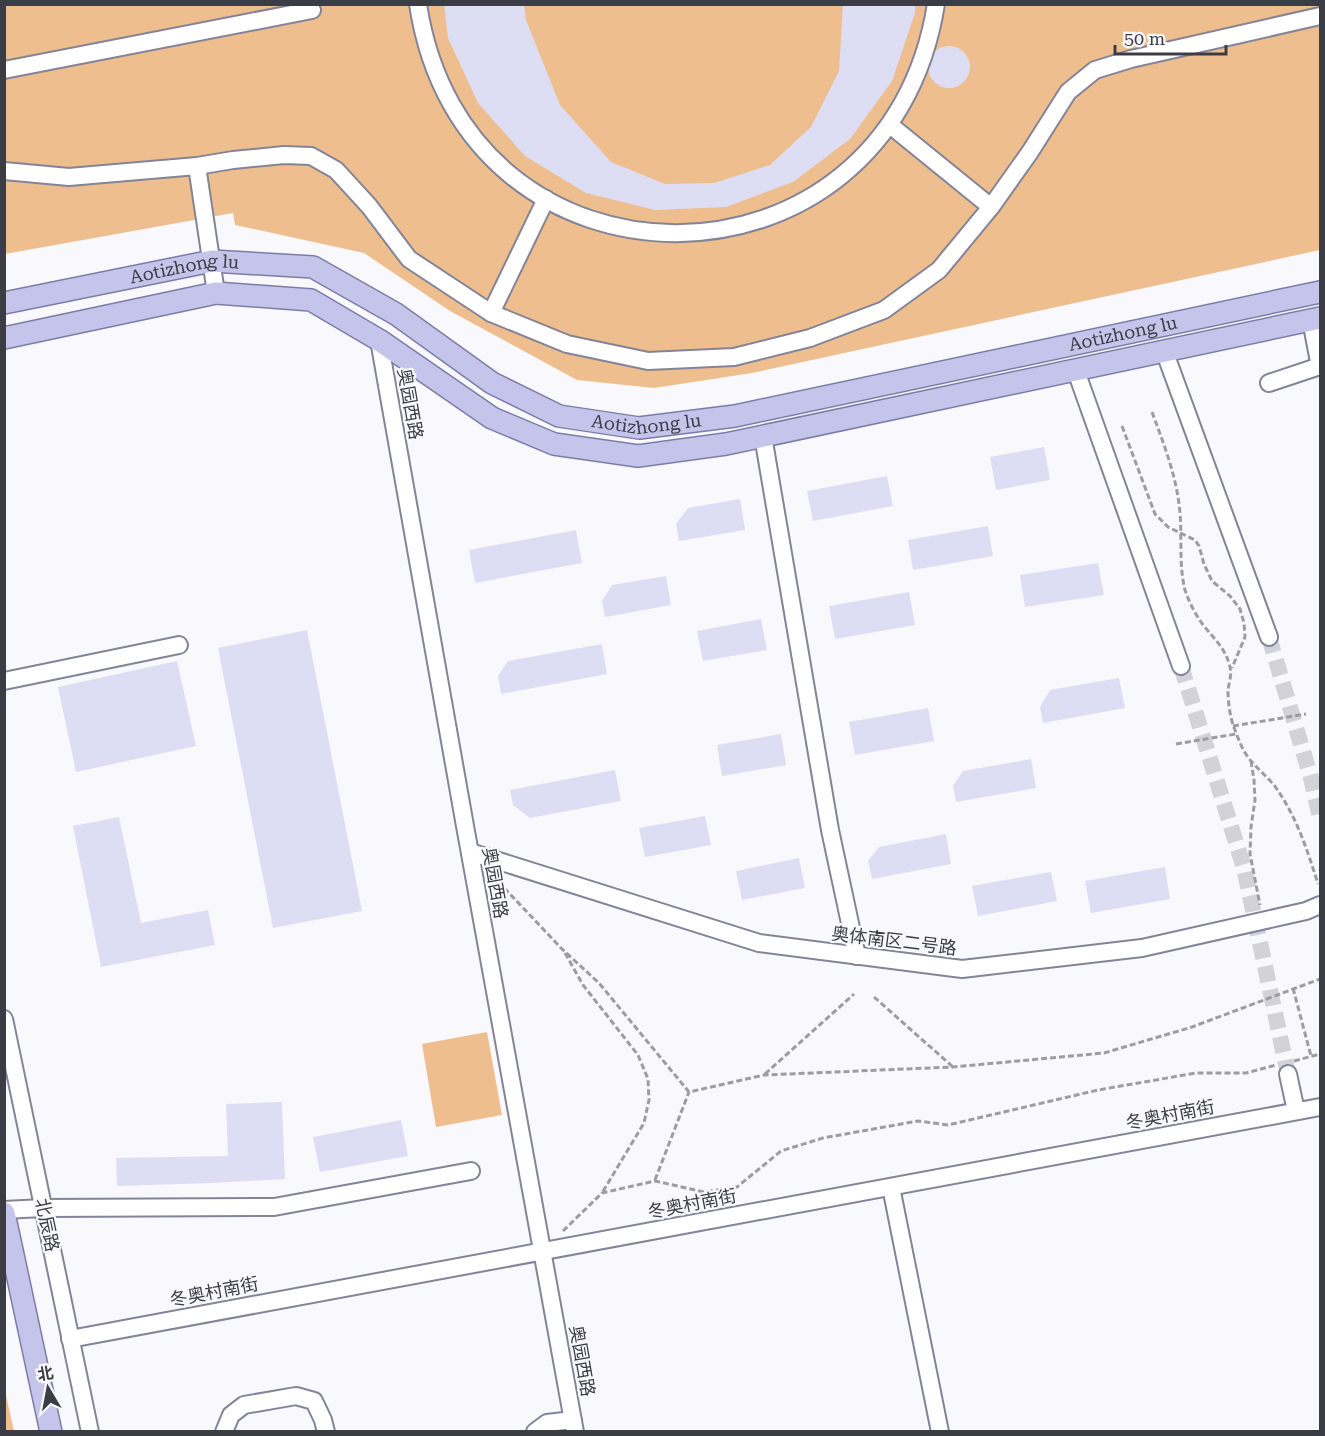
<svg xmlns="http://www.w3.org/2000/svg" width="1325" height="1436" font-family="'Roboto Serif','Noto Sans SC',serif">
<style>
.green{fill:#eebe8f}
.building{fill:#dddef4}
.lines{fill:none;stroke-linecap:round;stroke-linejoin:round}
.minor-tunnel{stroke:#d2d2d8;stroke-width:16;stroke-dasharray:16 8;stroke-linecap:butt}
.minor-casing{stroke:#838497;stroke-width:20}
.major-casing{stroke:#7c7ca8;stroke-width:24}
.path{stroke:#9c9ca3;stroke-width:3;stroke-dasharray:6 3;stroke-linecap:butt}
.minor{stroke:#fff;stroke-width:16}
.major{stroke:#c5c5eb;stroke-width:21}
.labels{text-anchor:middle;stroke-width:4.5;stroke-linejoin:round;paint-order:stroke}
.street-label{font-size:18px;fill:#3c3c45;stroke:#f8f8fd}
</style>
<rect width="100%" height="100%" fill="#f8f8fd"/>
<g class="green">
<polygon points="5,5 1320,5 1320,250 752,373 654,388 577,380 450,311 364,253 235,225 233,213 5,254"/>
<polygon points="487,1032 502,1115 436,1127 422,1044"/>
<polygon points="5,1391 14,1431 5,1431"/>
</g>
<g class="building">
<polygon points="444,4 524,4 526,20 560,105 611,162 665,184 714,183 770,165 811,127 839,71 843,4 915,4 915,13 892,81 850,139 793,182 726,207 655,210 586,193 525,156 478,103 448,38"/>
<circle cx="949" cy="67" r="21"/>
<polygon points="1044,447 1050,480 996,490 990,457"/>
<polygon points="887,476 893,506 813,521 807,491"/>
<polygon points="740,499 745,530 679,541 676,524 688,508"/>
<polygon points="988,526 993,556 913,570 908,540"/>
<polygon points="576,530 582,563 475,583 469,550"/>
<polygon points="1098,563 1104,595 1025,607 1020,575"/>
<polygon points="666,576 671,605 605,617 602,601 612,585"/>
<polygon points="909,592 915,625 835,639 829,606"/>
<polygon points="761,619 767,650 703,661 697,631"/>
<polygon points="307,630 362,911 273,928 218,648"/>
<polygon points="602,644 607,674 501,694 498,676 508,661"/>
<polygon points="177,661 196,746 76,772 58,687"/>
<polygon points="1119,678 1125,708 1043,723 1040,707 1050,690"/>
<polygon points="928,708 934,741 855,755 849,722"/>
<polygon points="781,734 786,765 722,776 717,745"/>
<polygon points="1031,759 1036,788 956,802 953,786 963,771"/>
<polygon points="615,770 621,801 530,818 513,805 510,790"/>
<polygon points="705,816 711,845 645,857 639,828"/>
<polygon points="119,817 141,923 208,910 215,945 101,967 73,826"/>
<polygon points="946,834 951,864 872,879 868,861 879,847"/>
<polygon points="799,858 805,888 742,900 736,871"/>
<polygon points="1165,867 1170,899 1091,913 1085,881"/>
<polygon points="1051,872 1057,901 978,916 972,886"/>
<polygon points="282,1102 285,1179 212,1183 117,1186 116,1158 228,1156 226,1104"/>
<polygon points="401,1120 408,1156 320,1172 313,1137"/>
</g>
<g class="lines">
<g class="minor-tunnel">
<polyline points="1269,637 1311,778 1320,817"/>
<polyline points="1181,666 1244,868 1288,1074"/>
</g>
<defs>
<g id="minor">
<path d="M418,4C464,310 888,309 936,4"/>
<polyline points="4,70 312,10"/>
<polyline points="890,125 991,207"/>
<polyline points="197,166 216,293"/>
<polyline points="4,171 69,177 197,166 233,160 284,155 311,156 336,170 369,206 409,259 491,313 567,344 648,361 734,357 810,338 884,310 939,270 991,207 1030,152 1068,92 1095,70 1131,59 1320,16"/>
<polyline points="491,313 546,199"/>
<polyline points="1311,320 1320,367"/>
<polyline points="379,340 465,826 575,1432"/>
<polyline points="1165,353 1269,637"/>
<polyline points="1076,371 1181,666"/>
<polyline points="1269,383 1320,366"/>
<polyline points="763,436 830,830 857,956"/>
<polyline points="4,681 179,645"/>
<polyline points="470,852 759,943 962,969 1142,948 1306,911 1320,905"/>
<polyline points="4,1019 90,1432"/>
<polyline points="1288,1074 1296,1111"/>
<polyline points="891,1187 940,1432"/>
<polyline points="4,1210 43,1208 274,1207 471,1171"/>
<polyline points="70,1339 1320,1107"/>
<polyline points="224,1432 231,1415 244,1405 296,1396 314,1401 323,1420 326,1432"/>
<polyline points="535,1432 547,1423 573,1420"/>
</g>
<g id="major">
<path id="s1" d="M4,303L212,261L313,267L396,314L492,383L559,416L639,428L735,416L1320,292"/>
<polyline points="4,338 216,293 311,300 379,340 492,418 554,444 638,456 726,444 1320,318"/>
<polyline points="4,1213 51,1432"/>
</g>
</defs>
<use href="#minor" class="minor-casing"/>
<use href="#major" class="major-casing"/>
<g class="path">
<path d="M1152,412C1163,442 1175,472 1179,504C1183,532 1178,562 1185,590C1189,602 1196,616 1204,626C1215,640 1226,649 1230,667C1232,675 1229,683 1228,690C1228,703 1230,718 1235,730C1239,741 1244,754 1252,762C1259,770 1267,777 1274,785C1296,815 1307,849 1318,884"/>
<polyline points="1122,426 1155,514 1168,527 1195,540 1199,546 1204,564 1212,581 1230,596 1240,609 1244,623 1245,637 1232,668"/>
<polyline points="1233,726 1306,714"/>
<polyline points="1176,744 1236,734"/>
<polyline points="1251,761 1254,780 1255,800 1251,827 1250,854 1260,905"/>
<polyline points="492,875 562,949 599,983 689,1092 764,1075 953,1067 1104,1053 1192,1027 1320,979"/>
<polyline points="565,953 583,985 638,1055 648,1079 649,1100 644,1123 602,1193"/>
<polyline points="1293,988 1311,1056"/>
<polyline points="874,997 953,1067"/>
<polyline points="1294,1061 1320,1054"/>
<polyline points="765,1074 854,994"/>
<polyline points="655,1180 689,1092"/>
<polyline points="563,1231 602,1193 655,1181 704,1192 737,1187 781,1151 823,1138 918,1121 948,1125 1098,1090 1196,1073 1246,1073 1276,1065"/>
</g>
<use href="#minor" class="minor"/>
<use href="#major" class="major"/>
</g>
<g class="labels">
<g class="street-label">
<text dy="6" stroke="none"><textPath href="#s1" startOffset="184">Aotizhong lu</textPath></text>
<text dy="6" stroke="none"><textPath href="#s1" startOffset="1176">Aotizhong lu</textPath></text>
<text transform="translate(410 404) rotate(80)" y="6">奥园西路</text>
<text dy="6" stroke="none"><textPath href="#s1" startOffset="690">Aotizhong lu</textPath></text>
<text transform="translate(495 883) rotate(80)" y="6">奥园西路</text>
<text transform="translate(894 941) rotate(7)" y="6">奥体南区二号路</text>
<text transform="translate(1170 1115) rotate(-11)" y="6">冬奥村南街</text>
<text transform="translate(692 1204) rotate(-11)" y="6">冬奥村南街</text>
<text transform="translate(47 1225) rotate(78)" y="6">北辰路</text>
<text transform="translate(214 1292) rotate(-11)" y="6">冬奥村南街</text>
<text transform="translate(582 1361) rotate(80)" y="6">奥园西路</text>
</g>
</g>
<rect width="1325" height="1436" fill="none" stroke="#3c3c45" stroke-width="12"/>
<g transform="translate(48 1388) rotate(350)" stroke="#f8f8fd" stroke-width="4.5" paint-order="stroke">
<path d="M0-4.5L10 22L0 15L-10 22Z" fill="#3c3c45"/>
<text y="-9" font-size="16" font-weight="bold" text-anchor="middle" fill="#3c3c45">北</text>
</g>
<path d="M1115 45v9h111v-9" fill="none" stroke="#3c3c45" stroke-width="3"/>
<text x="1124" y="45" font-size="18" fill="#3c3c45" stroke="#f8f8fd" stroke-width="4.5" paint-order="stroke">50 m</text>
</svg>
